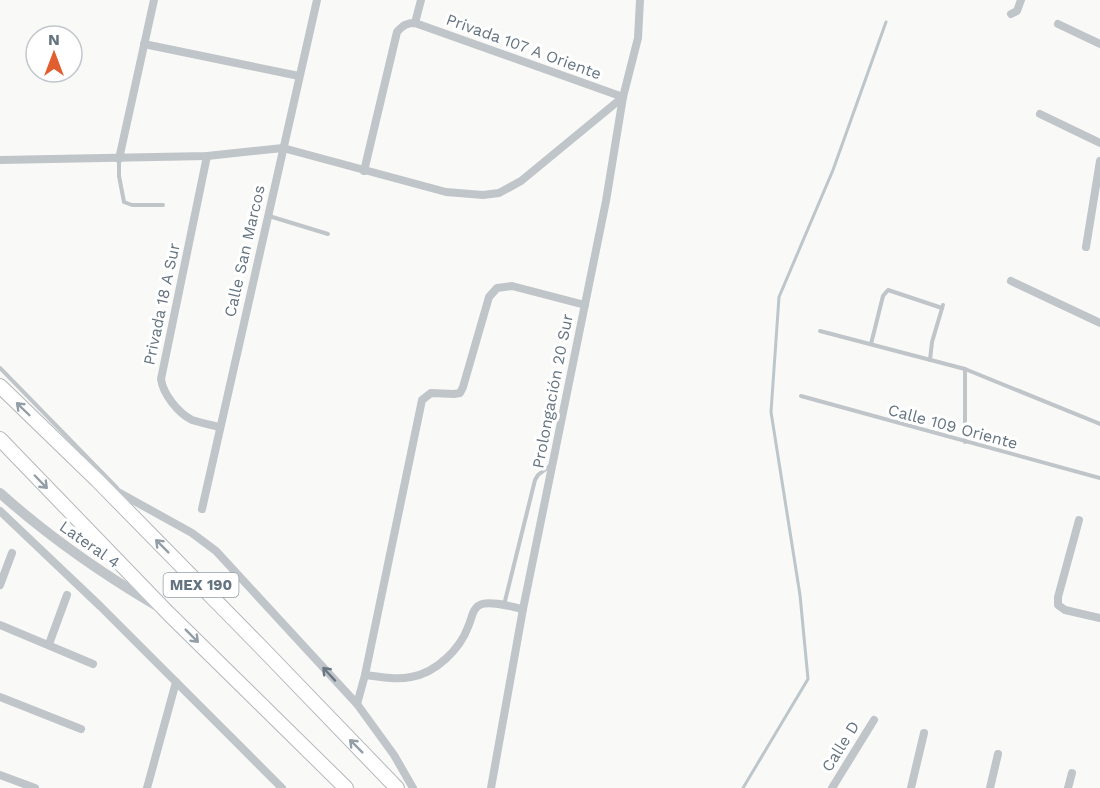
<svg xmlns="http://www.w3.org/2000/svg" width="1100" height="788" font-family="'Work Sans',sans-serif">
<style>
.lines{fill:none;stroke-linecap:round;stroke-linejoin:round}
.stream{stroke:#bcc6cb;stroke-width:3}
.trunk-casing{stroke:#b4b8bc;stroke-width:16}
.service{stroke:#c0c5c9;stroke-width:4}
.minor{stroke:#c0c5c9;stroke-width:8}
.tertiary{stroke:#c0c5c9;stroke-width:10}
.trunk{stroke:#fff;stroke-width:14}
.oneway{stroke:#939ea7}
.oneway2{stroke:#6a7885}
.labels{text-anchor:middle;stroke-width:6;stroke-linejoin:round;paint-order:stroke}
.shield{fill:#fff;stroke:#939ea7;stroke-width:1.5}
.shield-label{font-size:15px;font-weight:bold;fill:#657481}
.street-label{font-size:16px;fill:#657481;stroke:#fff}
</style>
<rect width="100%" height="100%" fill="#f9f9f7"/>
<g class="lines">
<polyline class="stream" points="743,788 808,679 800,595 771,412 779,297 833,170 886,22"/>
<defs>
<g id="trunk">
<polyline points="0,386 97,480 260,646 397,788"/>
<polyline points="0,439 168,613 346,788"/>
</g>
</defs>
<use href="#trunk" class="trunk-casing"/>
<g class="service">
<polyline points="119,159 119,176 124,202 132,205 163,205"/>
<polyline points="269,216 328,234"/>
<polyline points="820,331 965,369 1100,424"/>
<polyline points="871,344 883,296 888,290 942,308"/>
<polyline points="930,360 932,342 943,305"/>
<polyline points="0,368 117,488"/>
<polyline points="801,396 1100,478"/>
<polyline points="965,442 965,369"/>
<polyline points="504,605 535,480 538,475 551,465"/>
</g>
<g class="minor">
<polyline points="1011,14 1017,11 1021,0"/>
<polyline points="415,23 421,0"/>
<polyline points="1058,24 1100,44"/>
<polyline points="144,44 299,76"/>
<polyline points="1040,114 1100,143"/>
<path d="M207,156L161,379C163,394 178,413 192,420C201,423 211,425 220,427"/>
<polyline points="119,159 154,0"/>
<polyline points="0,160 207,156 283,148 446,192 483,195 499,193 521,181 623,97"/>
<path d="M364,171L397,32C403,25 407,23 415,23L623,97"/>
<polyline points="1086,247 1100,161"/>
<polyline points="1011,281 1100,323"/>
<polyline points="109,487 192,533 216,551 357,704 394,755 413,788"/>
<polyline points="202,509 317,0"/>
<polyline points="0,511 100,606 282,788"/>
<polyline points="1079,520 1058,597 1058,605 1065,610 1100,618"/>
<polyline points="0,585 12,553"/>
<polyline points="0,625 93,664"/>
<polyline points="49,644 67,595"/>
<path d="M365,675C380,677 396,680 411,677C436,673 460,649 468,627C472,619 472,607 482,604C493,601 512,607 523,609"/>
<polyline points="0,697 81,729"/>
<polyline points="357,704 365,675 422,400 431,393 454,394 460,393 463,387 489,297 497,288 512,286 585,305"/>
<polyline points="0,775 35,788"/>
<polyline points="147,788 176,682"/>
<polyline points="491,788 523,609 606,201 623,97 638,38 640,0"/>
<polyline points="832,788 874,720"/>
<polyline points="911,788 924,733"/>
<polyline points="990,788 998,754"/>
<polyline points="1068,788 1072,773"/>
</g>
<path class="tertiary" d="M0,493C48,536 101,573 157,606"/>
<use href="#trunk" class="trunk"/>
</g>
<defs><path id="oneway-shaft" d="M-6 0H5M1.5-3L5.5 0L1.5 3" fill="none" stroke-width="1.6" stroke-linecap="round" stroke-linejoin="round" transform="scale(1.5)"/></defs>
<g class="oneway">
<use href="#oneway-shaft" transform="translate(23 409) rotate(-136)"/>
<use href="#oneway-shaft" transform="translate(41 482) rotate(46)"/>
<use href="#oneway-shaft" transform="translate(162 546) rotate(-135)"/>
<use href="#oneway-shaft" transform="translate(192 636) rotate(45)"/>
<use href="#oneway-shaft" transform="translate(356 746) rotate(-135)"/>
</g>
<use class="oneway2" href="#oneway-shaft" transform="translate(329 674) rotate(-133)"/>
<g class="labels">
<rect class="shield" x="163.5" y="573" width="75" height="24" rx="4.5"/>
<g class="shield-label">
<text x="201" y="590">MEX 190</text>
</g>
<g class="street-label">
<text transform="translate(524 46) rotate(20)" y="6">Privada 107 A Oriente</text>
<text transform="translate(244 251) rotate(-77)" y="6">Calle San Marcos</text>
<text transform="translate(161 304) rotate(-78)" y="6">Privada 18 A Sur</text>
<text transform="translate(552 391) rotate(-79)" y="6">Prolongación 20 Sur</text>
<text transform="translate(953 426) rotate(15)" y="6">Calle 109 Oriente</text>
<text transform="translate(90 544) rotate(35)" y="6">Lateral 4</text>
<text transform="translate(840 746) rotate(-58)" y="6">Calle D</text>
</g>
</g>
<g transform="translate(54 54)"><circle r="28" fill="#ffffff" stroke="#c1c7cd" stroke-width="1.5"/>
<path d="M0-4.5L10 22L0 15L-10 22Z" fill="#e15e30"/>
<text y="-9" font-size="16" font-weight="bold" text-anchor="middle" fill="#657481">N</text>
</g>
</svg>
